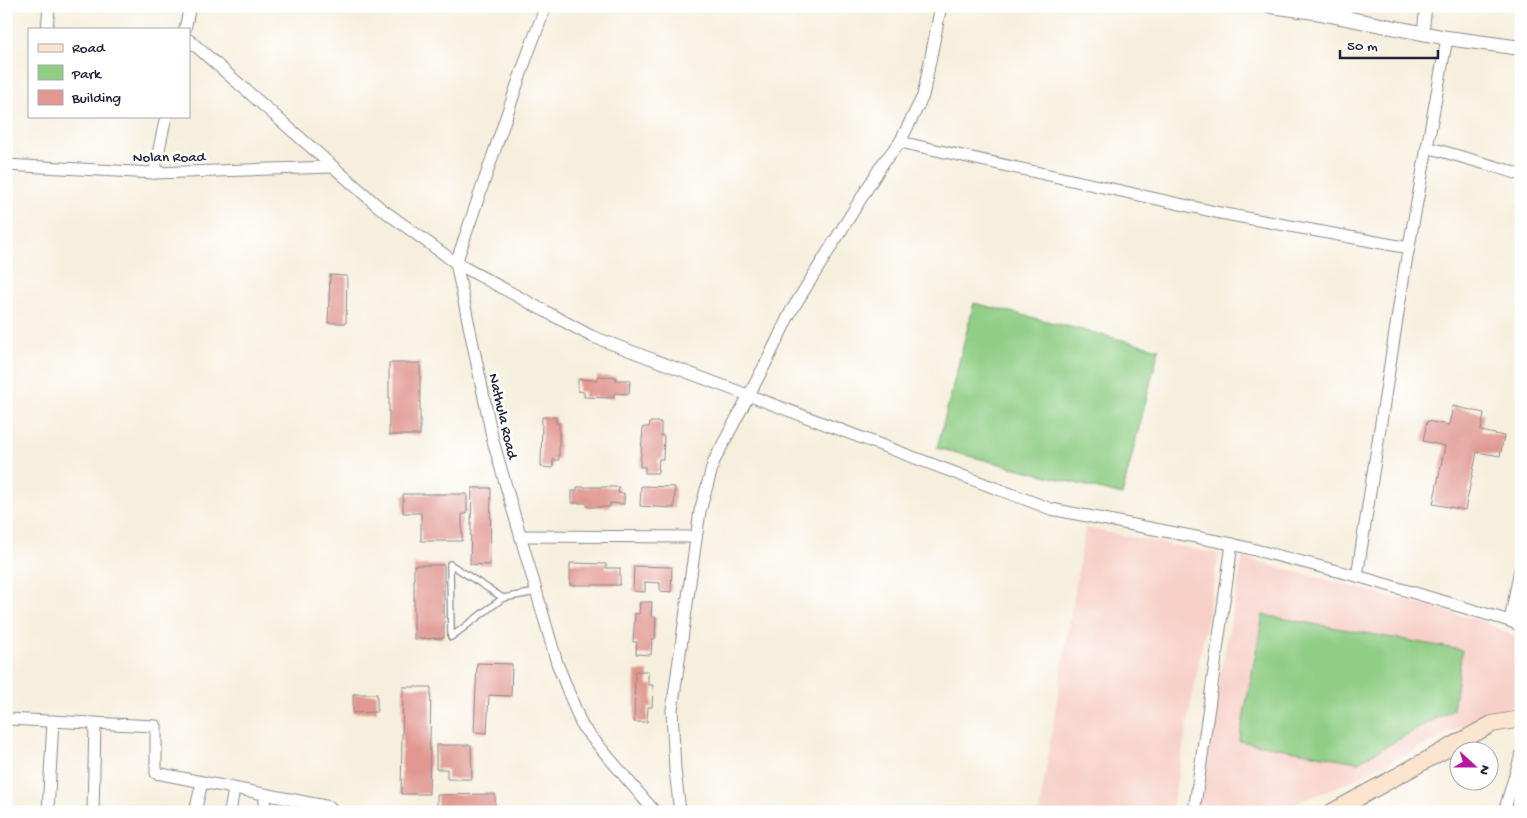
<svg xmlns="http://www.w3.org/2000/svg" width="1527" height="818" font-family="'Gochi Hand',sans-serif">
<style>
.built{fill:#f7d1c8}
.green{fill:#90ce85;stroke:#597860}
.building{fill:#e19891}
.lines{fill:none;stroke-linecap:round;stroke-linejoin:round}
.service-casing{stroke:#8c888c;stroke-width:8}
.minor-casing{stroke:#8c888c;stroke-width:13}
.tertiary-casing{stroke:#8c888c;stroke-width:16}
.secondary-casing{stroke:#8c888c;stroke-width:18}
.service{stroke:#fff;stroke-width:5.5}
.minor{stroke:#fff;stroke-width:11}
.tertiary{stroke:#fff;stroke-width:14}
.secondary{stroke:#fbe5cf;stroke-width:16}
.labels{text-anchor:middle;stroke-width:5;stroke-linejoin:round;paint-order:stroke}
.street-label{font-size:15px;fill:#22223b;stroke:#fff}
</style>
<rect width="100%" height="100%" fill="#fff"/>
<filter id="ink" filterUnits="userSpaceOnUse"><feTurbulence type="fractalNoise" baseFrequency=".02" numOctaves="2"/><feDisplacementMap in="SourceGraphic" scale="10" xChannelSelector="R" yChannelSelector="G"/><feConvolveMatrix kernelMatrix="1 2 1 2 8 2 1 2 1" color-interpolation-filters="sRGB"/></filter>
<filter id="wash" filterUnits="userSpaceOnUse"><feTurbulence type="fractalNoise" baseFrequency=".0096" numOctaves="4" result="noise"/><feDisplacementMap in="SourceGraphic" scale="20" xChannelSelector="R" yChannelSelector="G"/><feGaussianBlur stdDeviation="1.12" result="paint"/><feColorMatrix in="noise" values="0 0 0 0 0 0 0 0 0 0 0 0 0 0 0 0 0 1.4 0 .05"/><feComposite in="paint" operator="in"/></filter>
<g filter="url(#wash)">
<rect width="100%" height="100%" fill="#f6efdd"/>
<g class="built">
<polygon points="1085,528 1219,554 1171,812 1039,812"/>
<polygon points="1243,558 1479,620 1521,639 1521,705 1485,715 1363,776 1275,812 1194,812"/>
</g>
<g class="green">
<polygon points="974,303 1159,349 1122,495 937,448"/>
<polygon points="1263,615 1462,650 1453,709 1358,762 1239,741"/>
</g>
<g id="blocks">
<g class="building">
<polygon points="330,275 347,276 346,323 328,323"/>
<rect x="389" y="363" width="31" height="72"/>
<polygon points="597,376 616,377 616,380 630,380 629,394 614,393 614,398 584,397 584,392 578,391 578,379 597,380"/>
<polygon points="1453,406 1484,413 1481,431 1504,436 1500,456 1477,452 1465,510 1433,504 1445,446 1423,441 1427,421 1449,425"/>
<polygon points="542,417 556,417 556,423 559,423 559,460 553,460 553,468 541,467"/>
<polygon points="650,422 661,422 661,436 664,436 663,459 659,459 658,473 645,473 645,467 640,467 643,427 649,427"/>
<polygon points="641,486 675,487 674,508 640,506"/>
<polygon points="577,487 619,487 618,493 624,493 624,504 610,503 610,507 587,507 587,503 572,503 572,491 577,491"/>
<polygon points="472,488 491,488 490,565 470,564"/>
<polygon points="403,494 467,494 467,514 462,514 462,541 421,541 421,513 403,513"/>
<polygon points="570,563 606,564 606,568 620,568 620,585 570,585"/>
<polygon points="414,565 444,565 444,638 414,639"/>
<polygon points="634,566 672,567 671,592 660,591 660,583 645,582 645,592 633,591"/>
<polygon points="640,602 652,602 651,617 656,617 655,639 652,639 651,655 636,654 637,642 633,642 635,613 639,614"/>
<polygon points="477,663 512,664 511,696 489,695 487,733 474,732"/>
<polygon points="635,671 648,671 648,685 653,685 652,707 648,707 647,722 634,722"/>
<polygon points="403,687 431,687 429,794 401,794"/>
<polygon points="353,694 377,694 377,712 353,713"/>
<polygon points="436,745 471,745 472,779 447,779 447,769 436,769"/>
<polygon points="495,794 495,812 437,812 437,795"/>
</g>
</g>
</g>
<g filter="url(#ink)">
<use href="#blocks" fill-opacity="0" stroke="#8c888c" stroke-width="1"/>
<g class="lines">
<defs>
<polyline id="service" points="503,598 451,637 450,564 503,598 537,592"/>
<g id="minor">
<polyline points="546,6 527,56 456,263 493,441 557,663 582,726 655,812"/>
<polyline points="47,29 49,6"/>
<polyline points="185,29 190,6"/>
<polyline points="1423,32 1426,6"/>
<polyline points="189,40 379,207 456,263 591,336 1051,509 1232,544 1357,576 1510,621 1521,626"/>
<polyline points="900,142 1220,213 1409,248"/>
<polyline points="1427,147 1507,170 1521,175"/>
<polyline points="6,165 154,173 333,167"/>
<polyline points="154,173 166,116"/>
<polyline points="521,536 696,537"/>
<polyline points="1357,576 1405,268 1447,38"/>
<polyline points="1510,621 1521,564"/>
<polyline points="6,719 156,726 156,773 330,807 329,812"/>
<polyline points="48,812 53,721"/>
<polyline points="93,812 95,723"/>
<polyline points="195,812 202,782"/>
<polyline points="230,812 234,789"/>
<polyline points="263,812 266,795"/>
<polyline points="680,812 675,770 672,710 700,511 714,461 769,357 790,313 883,163 900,142 923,96 941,6"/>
<polyline points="1194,812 1232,544"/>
<polyline points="1504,812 1521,755"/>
</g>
<polyline id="tertiary" points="1271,6 1315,12 1447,38 1521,48"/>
<polyline id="secondary" points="1332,812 1492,724 1521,719"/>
</defs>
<use href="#service" class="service-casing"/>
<use href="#minor" class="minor-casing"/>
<use href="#tertiary" class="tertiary-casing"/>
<use href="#secondary" class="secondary-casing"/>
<use href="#service" class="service"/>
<use href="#minor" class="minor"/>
<use href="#tertiary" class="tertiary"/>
<use href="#secondary" class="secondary"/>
</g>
</g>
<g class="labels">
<g class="street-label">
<text x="169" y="161">Nolan Road</text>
<text transform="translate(504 416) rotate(77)" y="5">Nathula Road</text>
</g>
</g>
<rect width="1527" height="818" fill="none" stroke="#fff" stroke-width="25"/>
<rect x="28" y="28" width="162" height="90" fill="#ffffff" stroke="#a7a7b1"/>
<rect x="38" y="44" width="25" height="8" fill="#fbe5cf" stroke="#a7a7b1"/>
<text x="72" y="52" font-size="15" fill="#22223b">Road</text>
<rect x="38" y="65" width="25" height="15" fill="#90ce85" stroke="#a7a7b1"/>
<text x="72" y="78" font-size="15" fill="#22223b">Park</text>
<rect x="38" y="90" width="25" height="15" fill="#e19891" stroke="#a7a7b1"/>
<text x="72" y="102" font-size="15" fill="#22223b">Building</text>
<g transform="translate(1474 766) rotate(111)"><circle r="24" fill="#ffffff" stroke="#a7a7b1"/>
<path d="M0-4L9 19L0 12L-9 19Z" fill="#b5179e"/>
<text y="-8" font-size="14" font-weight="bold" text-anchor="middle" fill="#22223b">N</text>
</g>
<path d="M1340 50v8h98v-8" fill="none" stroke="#22223b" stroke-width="2.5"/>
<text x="1347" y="50" font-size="15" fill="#22223b" stroke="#ffffff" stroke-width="4" paint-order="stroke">50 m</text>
</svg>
